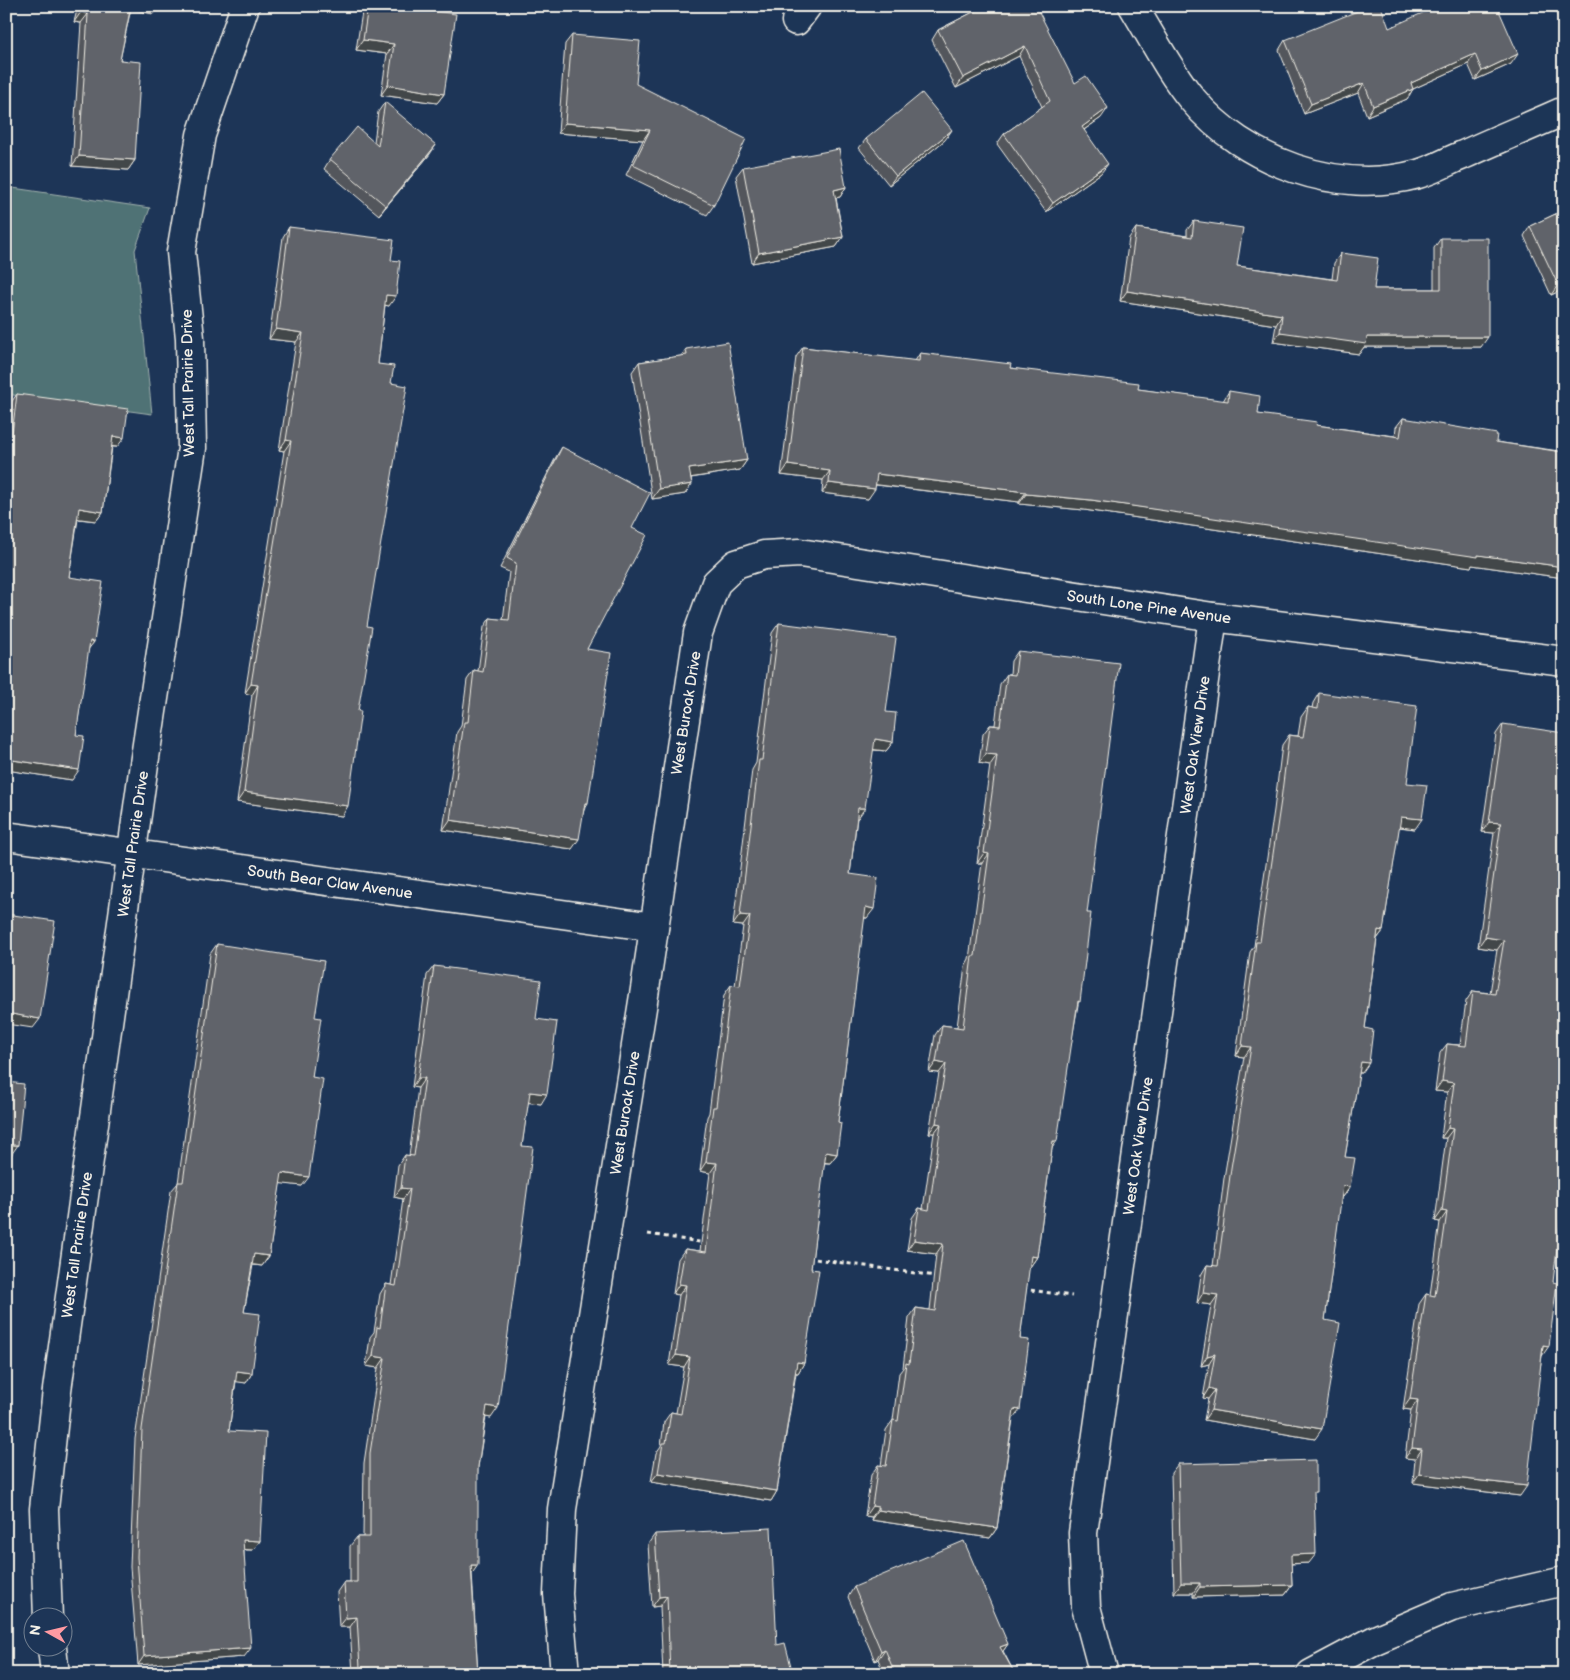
<svg xmlns="http://www.w3.org/2000/svg" width="1570" height="1680" font-family="'Balsamiq Sans',sans-serif">
<style>
.green{fill:#4f7274;stroke:#a2b2ae}
.lines{fill:none;stroke-linecap:round;stroke-linejoin:round}
.street-casing{stroke:#f4f1e8;stroke-width:31}
.secondary-casing{stroke:#f4f1e8;stroke-width:31}
.path{stroke:#f4f1e8;stroke-width:3;stroke-dasharray:4 4;stroke-linecap:butt}
.street{stroke:#1d3557;stroke-width:28}
.secondary{stroke:#1d3557;stroke-width:28}
.wall{fill:#53565b;stroke:#f4f1e8}
.shaded-wall{fill:#43464a;stroke:#f4f1e8}
.building{fill:#60646a;stroke:#f4f1e8}
.labels{text-anchor:middle;stroke-width:5;stroke-linejoin:round;paint-order:stroke}
.street-label{font-size:15px;fill:#f4f1e8;stroke:#1d3557}
</style>
<rect width="100%" height="100%" fill="#1d3557"/>
<filter id="ink" filterUnits="userSpaceOnUse"><feTurbulence type="fractalNoise" baseFrequency=".02" numOctaves="2"/><feDisplacementMap in="SourceGraphic" scale="10" xChannelSelector="R" yChannelSelector="G"/><feConvolveMatrix kernelMatrix="1 2 1 2 8 2 1 2 1" color-interpolation-filters="sRGB"/></filter>
<g filter="url(#ink)">
<polygon class="green" points="6,187 150,208 135,250 152,414 6,394"/>
<g class="lines">
<defs>
<g id="street">
<path d="M1133,6C1152,37 1169,71 1192,99C1244,162 1338,196 1418,174C1433,170 1448,161 1463,155C1496,140 1530,126 1564,111"/>
<polyline points="796,21 807,6"/>
<polyline points="6,836 654,927"/>
<polyline points="48,1618 44,1509 57,1390 144,764 192,448 190,338 181,252 201,135 245,6"/>
<polyline points="52,1648 55,1674"/>
<polyline points="565,1674 558,1594 562,1509 645,989 698,633 716,583 736,564 764,555 800,553 1213,617 1564,661"/>
<polyline points="1104,1674 1086,1607 1083,1533 1213,617"/>
</g>
<polyline id="secondary" points="1311,1674 1375,1640 1452,1607 1564,1581"/>
</defs>
<use href="#street" class="street-casing"/>
<use href="#secondary" class="secondary-casing"/>
<g class="path">
<polyline points="648,1234 706,1243"/>
<polyline points="808,1258 936,1276"/>
<polyline points="1023,1289 1072,1296"/>
</g>
<use href="#street" class="street"/>
<use href="#secondary" class="secondary"/>
</g>
<g class="wall">
<polygon points="78,6 159,6 153,14 131,8 120,60 135,160 128,170 72,166 81,23 74,22"/>
<polygon points="363,6 437,6 434,11 444,94 437,103 381,95 387,54 356,50"/>
<polygon points="985,6 1075,83 1101,118 1084,130 1101,173 1046,212 997,144 1004,134 1042,107 1019,56 956,88 932,40 938,30"/>
<polygon points="1553,6 1564,6 1564,31"/>
<polygon points="1389,28 1511,64 1475,80 1468,64 1413,89 1407,99 1367,116 1358,93 1304,114 1279,50 1285,40"/>
<polygon points="572,35 636,84 714,205 707,215 626,175 643,140 558,133 565,44"/>
<polygon points="385,102 430,154 379,215 324,169 330,159 374,142 378,112"/>
<polygon points="866,139 945,140 889,185 859,148"/>
<polygon points="743,167 846,187 840,197 836,198 843,237 836,247 752,263 736,176"/>
<polygon points="1564,210 1564,289 1551,295 1524,236 1530,226"/>
<polygon points="1194,221 1237,266 1332,279 1334,263 1341,253 1374,289 1434,289 1434,248 1441,238 1481,347 1364,347 1359,354 1273,342 1276,325 1120,301 1129,238 1136,228 1187,236 1187,230"/>
<polygon points="289,227 391,260 389,306 385,305 378,364 391,383 358,711 342,816 237,802 252,695 245,693 284,451 279,450 296,342 269,339 283,237"/>
<polygon points="803,347 915,361 920,353 1138,389 1223,401 1229,391 1258,414 1316,425 1395,436 1396,427 1403,418 1496,442 1559,451 1563,445 1564,578 1472,565 1471,567 1084,510 1019,504 1019,502 876,485 868,499 822,493 823,480 781,475 796,357"/>
<polygon points="686,349 747,460 740,470 691,478 692,484 685,494 652,499 632,372 639,362 681,356"/>
<polygon points="17,394 117,447 112,447 103,512 96,521 78,519 69,577 94,642 88,649 76,735 72,780 6,770 6,435 10,404"/>
<polygon points="562,447 632,528 587,649 584,810 572,849 443,830 457,732 461,726 467,680 474,670 478,671 484,627 490,618 503,620 509,572 500,568 556,457"/>
<polygon points="779,623 886,712 893,742 886,751 873,750 858,818 857,818 850,874 867,918 864,918 838,1122 837,1154 830,1163 824,1163 811,1269 804,1363 798,1373 796,1373 777,1491 771,1501 651,1482 656,1453 661,1446 664,1422 671,1412 676,1413 684,1367 669,1365 679,1295 673,1294 678,1259 685,1249 700,1251 710,1173 700,1171 707,1117 709,1113 724,995 731,985 735,986 743,926 733,925 752,770 756,763 772,633"/>
<polygon points="1018,651 1087,913 1078,1005 1052,1149 1037,1257 1030,1267 1029,1267 1020,1339 1013,1419 997,1528 990,1538 871,1520 872,1517 865,1516 871,1475 878,1465 881,1466 886,1430 893,1420 899,1373 903,1368 909,1318 916,1308 930,1310 936,1254 907,1250 912,1218 919,1208 923,1209 934,1133 929,1133 939,1073 929,1072 935,1035 942,1025 957,1027 965,966 969,959 982,863 977,863 990,765 979,763 983,734 990,725 995,725 1000,684 1007,674 1010,674 1011,661"/>
<polygon points="1319,693 1407,783 1415,829 1399,827 1383,931 1377,939 1365,1028 1362,1073 1359,1073 1345,1157 1350,1187 1343,1197 1341,1197 1325,1320 1315,1439 1204,1420 1208,1399 1203,1398 1209,1364 1201,1366 1211,1305 1197,1303 1201,1275 1207,1265 1213,1266 1224,1178 1244,1057 1236,1056 1250,952 1254,946 1274,810 1282,745 1289,735 1298,736 1301,717 1308,707 1312,708 1313,703"/>
<polygon points="1503,724 1542,1356 1520,1496 1413,1483 1415,1459 1405,1458 1411,1410 1403,1409 1419,1304 1426,1294 1430,1295 1440,1222 1435,1221 1446,1138 1441,1138 1447,1092 1435,1091 1440,1053 1447,1044 1460,1045 1466,1001 1473,991 1490,993 1497,950 1478,947 1494,833 1482,832 1496,734"/>
<polygon points="217,944 315,1017 312,1077 302,1186 280,1183 269,1256 262,1266 253,1265 244,1312 252,1373 246,1383 236,1381 229,1431 260,1541 253,1550 244,1550 244,1657 138,1665 130,1567 135,1439 171,1191 178,1183 210,954"/>
<polygon points="434,966 536,1019 541,1104 528,1102 522,1146 491,1418 486,1417 478,1467 472,1573 478,1674 353,1674 350,1627 339,1627 337,1592 344,1582 350,1582 350,1546 357,1537 363,1537 364,1463 378,1368 366,1366 370,1337 374,1332 380,1294 386,1284 391,1285 403,1199 394,1197 398,1165 405,1155 409,1156 418,1088 412,1087 427,975"/>
<polygon points="1178,1464 1314,1496 1309,1563 1291,1564 1292,1585 1285,1595 1193,1597 1193,1593 1174,1593 1171,1473"/>
<polygon points="655,1534 777,1645 793,1674 663,1674 660,1606 652,1607 648,1544"/>
<polygon points="854,1587 1008,1644 1003,1651 1015,1674 884,1674 878,1659 875,1661 848,1597"/>
</g>
<g class="shaded-wall">
<polygon points="127,6 159,6 153,14 126,8"/>
<polygon points="81,12 88,14 81,23 74,22"/>
<polygon points="363,40 394,44 387,54 356,50"/>
<polygon points="1025,46 1019,56 956,88 963,78"/>
<polygon points="1475,54 1468,64 1404,93 1411,83"/>
<polygon points="1518,54 1511,64 1475,80 1482,71"/>
<polygon points="1364,83 1358,93 1304,114 1311,104"/>
<polygon points="388,85 444,94 437,103 381,95"/>
<polygon points="1413,89 1407,99 1367,116 1373,106"/>
<polygon points="1108,108 1101,118 1075,136 1082,127"/>
<polygon points="565,123 650,130 643,140 558,133"/>
<polygon points="952,130 945,140 889,185 896,176"/>
<polygon points="436,145 430,154 379,215 386,206"/>
<polygon points="79,156 135,160 128,170 72,166"/>
<polygon points="1108,164 1101,173 1046,212 1053,203"/>
<polygon points="846,187 840,197 828,199 834,190"/>
<polygon points="843,237 836,247 752,263 759,253"/>
<polygon points="1564,282 1564,289 1551,295 1558,285"/>
<polygon points="1127,291 1282,315 1276,325 1120,301"/>
<polygon points="386,295 396,296 389,306 379,304"/>
<polygon points="276,329 303,333 296,342 269,339"/>
<polygon points="1280,332 1367,337 1488,337 1481,347 1364,347 1359,354 1273,342"/>
<polygon points="113,436 124,438 117,447 107,446"/>
<polygon points="286,440 291,441 284,451 279,450"/>
<polygon points="747,460 740,470 683,479 689,469"/>
<polygon points="788,465 830,471 823,480 781,475"/>
<polygon points="877,474 1026,492 1019,502 870,484"/>
<polygon points="829,483 875,489 868,499 822,493"/>
<polygon points="692,484 685,494 652,499 659,489"/>
<polygon points="1026,494 1091,500 1564,567 1564,578 1472,565 1471,567 1084,510 1019,504"/>
<polygon points="79,508 103,512 96,521 73,518"/>
<polygon points="90,641 94,642 87,651"/>
<polygon points="251,684 258,685 252,695 245,693"/>
<polygon points="875,739 893,742 886,751 868,749"/>
<polygon points="986,754 997,755 990,765 979,763"/>
<polygon points="6,759 79,770 72,780 6,770"/>
<polygon points="244,792 348,806 342,816 237,802"/>
<polygon points="585,803 588,803 582,813"/>
<polygon points="858,808 865,808 858,818 851,818"/>
<polygon points="1401,817 1422,819 1415,829 1394,826"/>
<polygon points="450,820 579,839 572,849 443,830"/>
<polygon points="1489,822 1501,823 1494,833 1482,832"/>
<polygon points="984,853 989,854 982,863 977,863"/>
<polygon points="866,907 874,909 867,918 859,917"/>
<polygon points="740,915 750,916 743,926 733,925"/>
<polygon points="1378,930 1383,931 1376,940"/>
<polygon points="1485,937 1504,940 1497,950 1478,947"/>
<polygon points="6,1013 40,1019 33,1028 6,1024"/>
<polygon points="1242,1046 1251,1047 1244,1057 1236,1056"/>
<polygon points="936,1062 946,1064 939,1073 929,1072"/>
<polygon points="1361,1062 1369,1063 1362,1073 1354,1072"/>
<polygon points="418,1078 425,1078 418,1088 412,1087"/>
<polygon points="1442,1081 1454,1083 1447,1092 1435,1091"/>
<polygon points="530,1092 547,1094 541,1104 523,1102"/>
<polygon points="936,1123 941,1124 934,1133 929,1133"/>
<polygon points="1448,1128 1453,1129 1446,1138 1441,1138"/>
<polygon points="1053,1141 1057,1141 1050,1151"/>
<polygon points="11,1145 18,1145 11,1155 6,1155"/>
<polygon points="826,1152 837,1154 830,1163 819,1162"/>
<polygon points="706,1162 717,1163 710,1173 700,1171"/>
<polygon points="282,1173 309,1177 302,1186 275,1183"/>
<polygon points="1343,1186 1350,1187 1343,1197 1336,1196"/>
<polygon points="401,1188 410,1189 403,1199 394,1197"/>
<polygon points="1442,1211 1447,1212 1440,1222 1435,1221"/>
<polygon points="914,1240 943,1244 936,1254 907,1250"/>
<polygon points="254,1254 269,1256 262,1266 248,1264"/>
<polygon points="1031,1256 1037,1257 1030,1267 1024,1266"/>
<polygon points="679,1284 686,1285 679,1295 673,1294"/>
<polygon points="1203,1293 1218,1295 1211,1305 1197,1303"/>
<polygon points="1543,1345 1549,1346 1542,1356"/>
<polygon points="1215,1354 1209,1364 1201,1366 1207,1356"/>
<polygon points="676,1355 690,1357 684,1367 669,1365"/>
<polygon points="373,1356 385,1358 378,1368 366,1366"/>
<polygon points="797,1362 804,1363 798,1373 790,1372"/>
<polygon points="237,1371 252,1373 246,1383 231,1381"/>
<polygon points="1209,1388 1215,1390 1208,1399 1203,1398"/>
<polygon points="1410,1399 1418,1400 1411,1410 1403,1409"/>
<polygon points="487,1406 498,1408 491,1418 480,1416"/>
<polygon points="1014,1409 1020,1410 1013,1419 1007,1419"/>
<polygon points="1211,1410 1322,1429 1315,1439 1204,1420"/>
<polygon points="1412,1448 1422,1449 1415,1459 1405,1458"/>
<polygon points="658,1473 777,1491 771,1501 651,1482"/>
<polygon points="1419,1474 1527,1486 1520,1496 1413,1483"/>
<polygon points="872,1506 878,1507 872,1517 865,1516"/>
<polygon points="878,1510 997,1528 990,1538 871,1520"/>
<polygon points="243,1540 260,1541 253,1550 236,1549"/>
<polygon points="1316,1554 1309,1563 1284,1564 1291,1555"/>
<polygon points="471,1565 478,1565 471,1575"/>
<polygon points="1181,1583 1200,1583 1193,1593 1174,1593"/>
<polygon points="1292,1585 1285,1595 1193,1597 1200,1587"/>
<polygon points="667,1596 660,1606 652,1607 659,1597"/>
<polygon points="357,1617 350,1627 339,1627 346,1618"/>
<polygon points="1008,1644 1001,1654 1000,1647"/>
<polygon points="251,1648 244,1657 138,1665 144,1656"/>
<polygon points="885,1649 878,1659 875,1661 881,1651"/>
<polygon points="360,1668 370,1668 366,1674 356,1674"/>
</g>
<g class="building">
<polygon points="83,6 131,6 120,60 141,62 135,160 79,156 88,14 81,12"/>
<polygon points="368,6 437,6 434,11 456,14 444,94 388,85 394,44 363,40"/>
<polygon points="985,6 1036,6 1075,83 1086,76 1108,108 1082,127 1108,164 1053,203 1004,134 1050,101 1025,46 963,78 938,30"/>
<polygon points="1370,6 1381,6 1389,28 1438,6 1497,6 1518,54 1482,71 1475,54 1411,83 1413,89 1373,106 1364,83 1311,104 1285,40"/>
<polygon points="572,35 640,41 636,84 746,139 714,205 633,165 650,130 565,123"/>
<polygon points="922,93 952,130 896,176 866,139"/>
<polygon points="385,102 436,145 386,206 330,159 357,127 378,146"/>
<polygon points="839,149 846,187 834,190 843,237 759,253 743,167"/>
<polygon points="1564,210 1564,282 1558,285 1530,226"/>
<polygon points="1194,221 1243,228 1237,266 1337,280 1341,253 1378,258 1374,289 1441,289 1441,238 1488,238 1488,337 1367,337 1366,344 1280,332 1282,315 1127,291 1136,228 1192,237"/>
<polygon points="289,227 394,240 391,260 400,261 396,296 386,295 378,364 394,366 391,383 407,386 367,626 372,627 358,711 361,711 348,806 244,792 258,685 251,684 291,441 286,440 303,333 276,329"/>
<polygon points="728,342 747,460 689,469 692,484 659,489 639,362 687,355 686,349"/>
<polygon points="803,347 919,361 920,353 1011,364 1010,368 1139,383 1138,389 1228,401 1229,391 1260,396 1258,414 1317,422 1316,425 1400,437 1403,418 1497,434 1496,442 1562,452 1564,445 1564,567 1478,555 1478,557 1091,500 1026,494 1026,492 877,474 875,489 829,483 830,471 788,465"/>
<polygon points="17,394 128,409 124,438 113,436 103,512 79,508 69,577 103,582 94,642 90,641 76,735 84,736 79,770 6,759 6,465 8,465"/>
<polygon points="562,447 650,493 632,528 647,535 587,649 611,653 588,803 585,803 579,839 450,820 464,722 468,722 474,670 483,672 490,618 509,620 516,563 507,558"/>
<polygon points="779,623 896,638 886,712 896,713 893,742 875,739 865,808 858,808 850,874 878,878 874,909 866,907 838,1122 841,1123 837,1154 826,1152 811,1269 819,1270 804,1363 797,1362 777,1491 658,1473 663,1443 666,1443 671,1412 681,1414 690,1357 676,1355 686,1285 679,1284 685,1249 706,1252 717,1163 706,1162 713,1107 716,1107 731,985 740,986 750,916 740,915 759,760 762,760"/>
<polygon points="1018,651 1119,663 1087,913 1091,913 1080,1002 1078,1001 1057,1141 1053,1141 1037,1257 1031,1256 1020,1339 1029,1340 1020,1410 1014,1409 997,1528 878,1510 878,1507 872,1506 878,1465 886,1466 893,1420 898,1421 906,1363 909,1364 916,1308 935,1311 943,1244 914,1240 919,1208 929,1210 941,1124 936,1123 946,1064 936,1062 942,1025 963,1028 972,956 975,956 989,854 984,853 997,755 986,754 990,725 1000,726 1007,674 1015,675"/>
<polygon points="1319,693 1417,706 1407,783 1427,785 1422,819 1401,817 1383,931 1378,930 1365,1028 1373,1030 1369,1063 1361,1062 1345,1157 1355,1158 1350,1187 1343,1186 1325,1320 1340,1323 1322,1429 1211,1410 1215,1390 1209,1388 1215,1354 1207,1356 1218,1295 1203,1293 1207,1265 1218,1266 1231,1168 1251,1047 1242,1046 1256,942 1260,942 1281,800 1289,735 1303,737 1308,707 1318,709"/>
<polygon points="1503,724 1564,733 1564,1189 1553,1282 1557,1283 1549,1346 1543,1345 1527,1486 1419,1474 1422,1449 1412,1448 1418,1400 1410,1399 1426,1294 1435,1296 1447,1212 1442,1211 1453,1129 1448,1128 1454,1083 1442,1081 1447,1044 1466,1046 1473,991 1495,994 1504,940 1485,937 1501,823 1489,822"/>
<polygon points="6,914 55,921 40,1019 6,1013"/>
<polygon points="217,944 324,961 315,1017 321,1018 312,1077 323,1079 309,1177 282,1173 269,1256 254,1254 244,1312 260,1314 252,1373 237,1371 229,1431 266,1433 260,1541 243,1540 251,1648 144,1656 137,1557 142,1429 178,1182 183,1182"/>
<polygon points="434,966 541,980 536,1019 557,1022 547,1094 530,1092 522,1146 533,1147 498,1408 487,1406 478,1467 478,1565 471,1565 478,1674 371,1674 370,1668 360,1668 357,1617 346,1618 344,1582 357,1582 357,1537 370,1537 370,1453 385,1358 373,1356 377,1327 380,1328 386,1284 396,1286 410,1189 401,1188 405,1155 414,1156 425,1078 418,1078"/>
<polygon points="6,1082 24,1084 18,1145 11,1145 6,1195"/>
<polygon points="1316,1460 1316,1492 1314,1492 1316,1554 1291,1555 1292,1585 1200,1587 1200,1583 1181,1583 1178,1464"/>
<polygon points="771,1528 777,1645 785,1643 793,1674 670,1674 667,1596 659,1597 655,1534"/>
<polygon points="964,1541 1008,1644 1000,1647 1015,1674 895,1674 885,1649 881,1651 854,1587"/>
</g>
</g>
<g class="labels">
<g class="street-label">
<text transform="translate(188 383) rotate(-91)" y="5">West Tall Prairie Drive</text>
<text transform="translate(1149 607) rotate(8)" y="5">South Lone Pine Avenue</text>
<text transform="translate(686 713) rotate(-81)" y="5">West Buroak Drive</text>
<text transform="translate(1195 745) rotate(-82)" y="5">West Oak View Drive</text>
<text transform="translate(133 844) rotate(-82)" y="5">West Tall Prairie Drive</text>
<text transform="translate(330 882) rotate(8)" y="5">South Bear Claw Avenue</text>
<text transform="translate(625 1113) rotate(-81)" y="5">West Buroak Drive</text>
<text transform="translate(1138 1146) rotate(-82)" y="5">West Oak View Drive</text>
<text transform="translate(77 1245) rotate(-82)" y="5">West Tall Prairie Drive</text>
</g>
</g>
<rect width="1570" height="1680" fill="none" stroke="#1d3557" stroke-width="25"/>
<rect x="12" y="12" width="1545" height="1655" fill="none" stroke="#f4f1e8" stroke-width="2" filter="url(#ink)"/>
<g transform="translate(48 1632) rotate(278)"><circle r="24" fill="#1d3557" stroke="#738091"/>
<path d="M0-4L9 19L0 12L-9 19Z" fill="#ff9aa2"/>
<text y="-8" font-size="14" font-weight="bold" text-anchor="middle" fill="#f4f1e8">N</text>
</g>
</svg>
